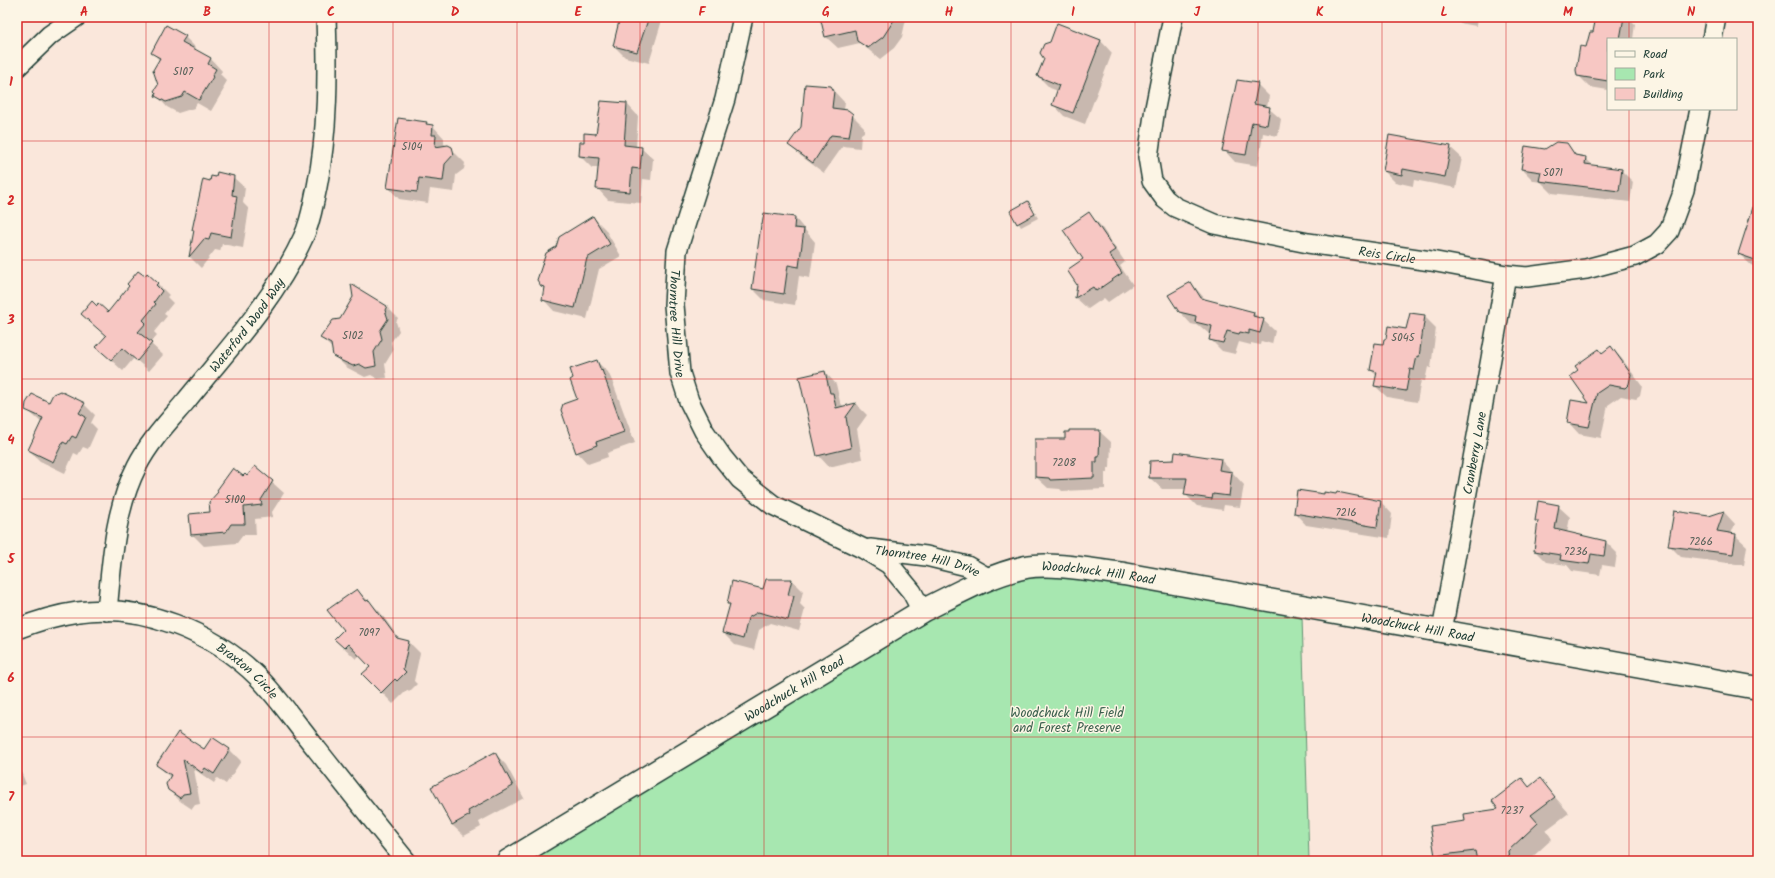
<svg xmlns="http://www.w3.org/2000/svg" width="1775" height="878" font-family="Kalam,sans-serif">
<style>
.green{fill:#a7e7b0;stroke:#639272}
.shadow{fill:#0003}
.building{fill:#f7c7c3;stroke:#1f3d34}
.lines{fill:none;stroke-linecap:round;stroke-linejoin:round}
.minor-casing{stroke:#1f3d34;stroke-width:22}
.tertiary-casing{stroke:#1f3d34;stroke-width:25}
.minor{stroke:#fcf5e5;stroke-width:19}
.tertiary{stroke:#fcf5e5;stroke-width:22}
.grid{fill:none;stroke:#d62828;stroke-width:1;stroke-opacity:0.55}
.labels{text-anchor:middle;stroke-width:3;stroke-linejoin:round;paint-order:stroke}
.number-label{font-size:11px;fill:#556058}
.street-label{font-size:13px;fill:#1f3d34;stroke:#fcf5e5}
.park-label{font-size:13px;fill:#3a5f4d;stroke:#fcf5e5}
.neatline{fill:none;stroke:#d62828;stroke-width:1.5}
.grid-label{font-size:13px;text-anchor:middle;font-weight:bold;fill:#d62828}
</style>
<rect width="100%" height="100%" fill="#fae7db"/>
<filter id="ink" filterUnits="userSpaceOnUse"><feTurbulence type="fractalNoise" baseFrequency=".025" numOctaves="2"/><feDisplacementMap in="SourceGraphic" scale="8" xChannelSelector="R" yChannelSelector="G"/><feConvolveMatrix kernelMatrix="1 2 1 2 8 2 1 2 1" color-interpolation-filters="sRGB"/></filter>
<g filter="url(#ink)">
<polygon class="green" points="1076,577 1302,616 1309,861 526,861 926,620 993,587 1028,578"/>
<g class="shadow">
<polygon points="621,17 663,17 649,63 625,57 614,46"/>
<polygon points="829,17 909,17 906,19 902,37 894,48 880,59 860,43 838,48 826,37 822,19"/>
<polygon points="1454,17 1478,17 1476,26 1460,23"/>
<polygon points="1597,17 1628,17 1635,24 1633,39 1608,39 1608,90 1590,87 1578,75 1587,49 1594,33"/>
<polygon points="1058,25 1101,41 1112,53 1085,124 1064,116 1053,104 1058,91 1050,88 1038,76"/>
<polygon points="185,37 196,48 195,50 211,59 222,71 220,74 227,81 223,88 224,89 211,111 197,103 194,108 178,113 167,107 156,95 159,85 160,61 152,52"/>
<polygon points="1257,84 1269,96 1267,107 1281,119 1278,136 1263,133 1258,166 1235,162 1224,150"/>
<polygon points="830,87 845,103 844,110 848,111 864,127 864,132 861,134 860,148 843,146 824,173 801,156 789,145"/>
<polygon points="627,104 638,116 636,147 641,148 653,159 651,180 643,179 641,203 608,200 597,188 599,168 592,168 580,156 585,143 597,135"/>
<polygon points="399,119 426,123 433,126 444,138 444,144 448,146 465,163 464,169 456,175 454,192 430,189 428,203 399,199 388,187"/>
<polygon points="1566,144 1578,157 1585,158 1594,166 1621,170 1633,182 1630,202 1552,193 1541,182 1534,181 1522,169"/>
<polygon points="1450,147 1462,158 1456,188 1414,180 1413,186 1395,182 1384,171"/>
<polygon points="233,177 245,188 243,203 249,209 243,248 222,244 220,251 215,250 201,268 190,257 195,231 211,182 217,178"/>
<polygon points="1758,197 1758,268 1751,265 1739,254"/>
<polygon points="1028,202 1038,218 1021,227 1011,211"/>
<polygon points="1089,214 1100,225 1125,262 1120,266 1133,285 1108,302 1104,298 1088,309 1076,298 1084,260"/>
<polygon points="593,217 605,229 621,256 599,269 587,319 554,311 543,299 545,289 541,286 557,248"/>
<polygon points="795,218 815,242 810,278 799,276 795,305 764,300 753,289"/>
<polygon points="157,283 169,295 167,297 173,303 164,314 167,316 154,332 157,335 150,343 163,355 149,371 134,358 123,371 97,347 106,336 82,314 108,313"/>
<polygon points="1191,283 1206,300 1254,313 1260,319 1263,320 1275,331 1272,344 1261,341 1260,345 1251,343 1251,345 1239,342 1235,354 1222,351 1210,339 1211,334 1208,333 1200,326 1191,324 1180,312"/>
<polygon points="387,307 398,318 396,322 399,331 391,342 393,351 385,364 387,378 378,379 371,375 365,377 346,367 334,355 333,349 321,338"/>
<polygon points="1424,316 1436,328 1431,368 1428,367 1425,381 1421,380 1417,402 1387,397 1375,386 1377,376 1371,370 1384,345 1407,330"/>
<polygon points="1611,347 1622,359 1642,386 1640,396 1636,399 1621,396 1608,405 1601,438 1579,434 1568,422 1592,405 1579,370"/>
<polygon points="596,361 608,372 613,383 635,443 607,453 608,457 588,464 577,452 578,400"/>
<polygon points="825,372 836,384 840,402 844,407 856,404 867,415 857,429 862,459 829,467 818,455"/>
<polygon points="49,404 84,404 95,415 91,423 97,429 88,449 83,447 78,455 74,453 65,473 40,461 29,450 42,423 26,409"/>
<polygon points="1099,431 1111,442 1110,468 1108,468 1108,473 1105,473 1105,489 1062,491 1060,489 1048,488 1036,477 1070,433"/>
<polygon points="1221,460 1244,485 1240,507 1224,505 1223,510 1197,506 1185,494 1186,489 1162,489 1150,478 1175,461"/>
<polygon points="255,467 284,493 272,512 273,517 255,519 256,535 243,535 237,543 204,546 192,534 212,513 220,492 243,478 247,477"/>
<polygon points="1325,493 1366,498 1368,500 1381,502 1392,514 1389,538 1306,525 1295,513 1325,495"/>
<polygon points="1558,506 1570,517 1567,533 1605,541 1617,553 1615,567 1602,565 1600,575 1572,571 1567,565 1546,562 1535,551 1539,523 1536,521"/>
<polygon points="1724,512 1735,524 1731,534 1735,535 1747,546 1744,565 1681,557 1669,545 1709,517"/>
<polygon points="792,580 803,591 800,604 805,609 799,631 770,623 759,630 754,650 735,645 723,633 730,606 728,603"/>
<polygon points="357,590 380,612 400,640 409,642 420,653 414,681 417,684 409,692 407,690 393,704 364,674 371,667 360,655 356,659 335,639 344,630"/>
<polygon points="212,738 230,750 241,761 226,784 217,778 214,783 194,769 200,804 195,805 192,809 180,801 168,789 171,778 157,765 205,750"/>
<polygon points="495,753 506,765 524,798 479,822 481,827 464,836 452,825"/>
<polygon points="17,762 26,784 17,787"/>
<polygon points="1539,779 1569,813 1546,830 1552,839 1528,861 1441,861 1436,856 1431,826 1466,821 1500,810 1522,780 1530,788"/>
</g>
<g class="building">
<polygon points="620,17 649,17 637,52 613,46"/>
<polygon points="820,17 896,17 883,37 868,48 857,41 855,30 825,37"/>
<polygon points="1596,17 1624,17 1620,39 1608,39 1608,81 1577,76 1576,70 1580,46 1586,47 1590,32 1593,32"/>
<polygon points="1057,23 1101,40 1073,113 1052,105 1059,85 1037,76 1044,59 1040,53 1044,44 1050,42"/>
<polygon points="166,25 186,36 182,42 211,58 208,64 216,69 212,76 213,77 199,100 185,92 182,97 166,102 155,96 156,93 154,91 158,85 153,70 160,58 151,53"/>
<polygon points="1237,80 1258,83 1254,104 1270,107 1267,125 1252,122 1246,155 1222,151"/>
<polygon points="805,84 831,86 834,91 832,108 848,110 853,114 849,137 831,135 813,163 788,145 801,127"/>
<polygon points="601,101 627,103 624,145 642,147 640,169 632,168 630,192 596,189 599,158 579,156 580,142 584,142 584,133 596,134"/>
<polygon points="398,118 427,122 426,124 433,125 432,135 436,135 435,147 448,145 452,147 454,154 445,164 443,181 419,178 417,192 387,188"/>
<polygon points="1389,135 1451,146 1445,177 1403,169 1402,175 1383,171"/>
<polygon points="1556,142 1567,143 1575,155 1586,157 1585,164 1622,169 1619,191 1539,181 1541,172 1521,169 1525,146 1545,149"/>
<polygon points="217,172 234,176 232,195 237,196 231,237 211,233 209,240 204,239 189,257 194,230 192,230 203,179 210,181 211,176 216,177"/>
<polygon points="1028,201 1035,214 1017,224 1010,211"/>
<polygon points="1755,201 1758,202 1758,261 1738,254"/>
<polygon points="1089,212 1115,250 1109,254 1122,273 1096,291 1093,287 1075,298 1077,285 1067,270 1083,259 1063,230"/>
<polygon points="764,213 795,217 794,228 804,229 799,267 788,265 784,294 752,289 761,225 762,225"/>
<polygon points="593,216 610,244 587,258 575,308 542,300 544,287 541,286 537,280 546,253 556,247 559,237"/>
<polygon points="138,271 145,276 147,273 158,283 156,285 162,291 154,302 156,304 143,320 146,323 138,332 152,343 137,361 122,348 111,360 96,347 106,336 81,314 92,301 97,306 98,303 108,312 129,286 127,284"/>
<polygon points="1191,282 1201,298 1254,312 1253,316 1264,319 1260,333 1249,330 1249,334 1240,332 1239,334 1227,331 1223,343 1209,340 1212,326 1195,322 1196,316 1179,312 1168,295"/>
<polygon points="351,284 387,306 385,310 388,319 380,331 382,339 374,352 376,366 366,368 359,364 353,366 342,361 333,356 331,344 320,338 333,320 340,319 353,297"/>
<polygon points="1410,313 1425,315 1419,357 1417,356 1414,370 1410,369 1406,391 1374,386 1377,372 1370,370 1375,343 1383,344 1384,339 1386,339 1388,326 1406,329"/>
<polygon points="1611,346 1631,374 1629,384 1625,388 1609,385 1597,393 1589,427 1567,423 1571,400 1589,403 1570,376 1578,370 1575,366 1599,349 1602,353"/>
<polygon points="597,360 601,371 602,370 624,432 596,442 597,445 576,453 561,410 563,404 577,399 570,380 573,378 570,369"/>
<polygon points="825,371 830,393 833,393 836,408 856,403 846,417 851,448 817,456 799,377"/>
<polygon points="60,391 85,403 79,413 86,417 76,438 72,436 67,444 63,442 53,462 28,450 43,418 25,410 26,403 32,394 49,402 53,394"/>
<polygon points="1069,430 1100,430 1099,457 1097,457 1097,462 1094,462 1094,478 1050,480 1049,478 1035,477 1035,439 1065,439 1065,432 1069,432"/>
<polygon points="1175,452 1221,459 1219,470 1232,472 1229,496 1213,494 1212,499 1184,495 1187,478 1149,478 1150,461 1174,460"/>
<polygon points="255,466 273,481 261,500 262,505 244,507 245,524 231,524 226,532 191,535 189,514 210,512 209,502 218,492 217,490 233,468 243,476 245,474 247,476"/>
<polygon points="1297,490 1324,494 1324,492 1336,494 1337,492 1381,501 1377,527 1294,513"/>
<polygon points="1538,501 1559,505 1555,529 1606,541 1604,556 1591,554 1589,564 1560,560 1561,555 1534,551 1538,521 1535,521"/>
<polygon points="1674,511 1709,516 1724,511 1717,531 1736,534 1733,554 1668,546"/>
<polygon points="766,579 792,579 788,595 794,596 788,620 758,612 748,618 743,639 722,633 730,604 727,604 732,581 763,589"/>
<polygon points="357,589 366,601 369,600 397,638 409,641 403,669 406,672 397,681 395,679 381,693 362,674 370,667 348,644 344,648 334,639 343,630 327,610"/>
<polygon points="178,732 204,749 212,737 230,749 214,774 205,768 202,773 183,759 190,793 183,794 180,798 168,790 166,784 171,775 156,765"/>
<polygon points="495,752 513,786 468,811 470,815 452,825 431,787"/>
<polygon points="1522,778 1529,787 1540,778 1555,797 1531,815 1538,823 1508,851 1509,861 1477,861 1475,851 1435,856 1430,826 1465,821 1464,814 1498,809 1492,801"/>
</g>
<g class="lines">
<defs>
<g id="minor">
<path id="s1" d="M743,17L725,99L677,251L674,305L680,373L689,401L704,431L722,457L740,479L773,505L864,549L889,564L912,592L922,611"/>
<path id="s2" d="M1173,17L1155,108L1148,157L1152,181L1165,199L1175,207L1214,224L1308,243L1431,261L1506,275L1527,277L1586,269L1635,256L1657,244L1669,231L1684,190L1700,109"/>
<polyline points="1712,39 1716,17"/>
<polyline points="17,67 50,35 76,17"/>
<path id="s3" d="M870,549L926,556L967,566L988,578"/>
<path id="s4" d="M107,611C112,562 114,511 137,466C149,442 169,421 186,401C228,349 275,299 303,238C311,222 313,204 317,187C328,131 328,74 326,17"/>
<path id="s5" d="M17,629C37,621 57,615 78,612C141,603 213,632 258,677C279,698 296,724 315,747C345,785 375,823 406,861"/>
<path id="s6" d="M1442,631L1506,275"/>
</g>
<g id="tertiary">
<path id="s7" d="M508,861L922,611C956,594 989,575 1026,567C1052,562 1097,571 1124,574L1758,688"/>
</g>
</defs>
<use href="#minor" class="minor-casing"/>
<use href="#tertiary" class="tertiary-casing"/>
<use href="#minor" class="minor"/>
<use href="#tertiary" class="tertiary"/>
</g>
</g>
<path class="grid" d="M146,17V861M269,17V861M393,17V861M517,17V861M640,17V861M764,17V861M888,17V861M1011,17V861M1135,17V861M1258,17V861M1382,17V861M1506,17V861M1629,17V39M1629,109V861M17,141H1758M17,260H1758M17,379H1758M17,499H1758M17,618H1758M17,737H1758"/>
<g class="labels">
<g class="number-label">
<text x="183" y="75">5107</text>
<text x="412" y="150">5104</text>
<text x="1553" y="176">5071</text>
<text x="353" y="339">5102</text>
<text x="1403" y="341">5045</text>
<text x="1064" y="466">7208</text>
<text x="235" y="503">5100</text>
<text x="1346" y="516">7216</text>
<text x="1701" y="545">7266</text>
<text x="1576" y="555">7236</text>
<text x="369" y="636">7097</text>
<text x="1512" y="814">7237</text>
</g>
<g class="street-label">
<text dy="5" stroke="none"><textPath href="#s2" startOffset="420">Reis Circle</textPath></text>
<text dy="5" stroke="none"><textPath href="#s1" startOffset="316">Thorntree Hill Drive</textPath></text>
<text dy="5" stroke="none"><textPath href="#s4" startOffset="328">Waterford Wood Way</textPath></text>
<text dy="5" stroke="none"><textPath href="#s6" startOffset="181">Cranberry Lane</textPath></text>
<text dy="5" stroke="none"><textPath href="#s3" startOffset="59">Thorntree Hill Drive</textPath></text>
<text dy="5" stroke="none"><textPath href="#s7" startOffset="670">Woodchuck Hill Road</textPath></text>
<text dy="5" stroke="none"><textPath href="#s7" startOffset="994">Woodchuck Hill Road</textPath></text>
<text dy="5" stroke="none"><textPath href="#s5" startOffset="249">Braxton Circle</textPath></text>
<text dy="5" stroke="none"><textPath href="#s7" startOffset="334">Woodchuck Hill Road</textPath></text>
</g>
<g class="park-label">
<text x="1067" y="717">Woodchuck Hill Field<tspan x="1067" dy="15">and Forest Preserve</tspan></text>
</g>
</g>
<rect width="1775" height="878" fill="none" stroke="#fcf5e5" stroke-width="44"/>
<rect x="1607" y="38" width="130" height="72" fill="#fcf5e5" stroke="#a4ab9e"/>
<rect x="1615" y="51" width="20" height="6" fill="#fcf5e5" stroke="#a4ab9e"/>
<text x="1643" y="58" font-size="12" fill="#1f3d34">Road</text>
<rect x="1615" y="68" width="20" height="12" fill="#a7e7b0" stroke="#a4ab9e"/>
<text x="1643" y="78" font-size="12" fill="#1f3d34">Park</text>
<rect x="1615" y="88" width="20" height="12" fill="#f7c7c3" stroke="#a4ab9e"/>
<text x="1643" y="98" font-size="12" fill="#1f3d34">Building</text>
<rect x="22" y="22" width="1731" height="834" class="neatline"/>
<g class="grid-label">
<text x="84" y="16">A</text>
<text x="207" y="16">B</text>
<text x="331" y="16">C</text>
<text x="455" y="16">D</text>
<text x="578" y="16">E</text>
<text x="702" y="16">F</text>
<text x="826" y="16">G</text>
<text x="949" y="16">H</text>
<text x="1073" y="16">I</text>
<text x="1197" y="16">J</text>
<text x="1320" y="16">K</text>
<text x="1444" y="16">L</text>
<text x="1568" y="16">M</text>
<text x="1691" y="16">N</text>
<text x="11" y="86">1</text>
<text x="11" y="205">2</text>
<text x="11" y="324">3</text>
<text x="11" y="444">4</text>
<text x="11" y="563">5</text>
<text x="11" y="682">6</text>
<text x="11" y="801">7</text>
</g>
</svg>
